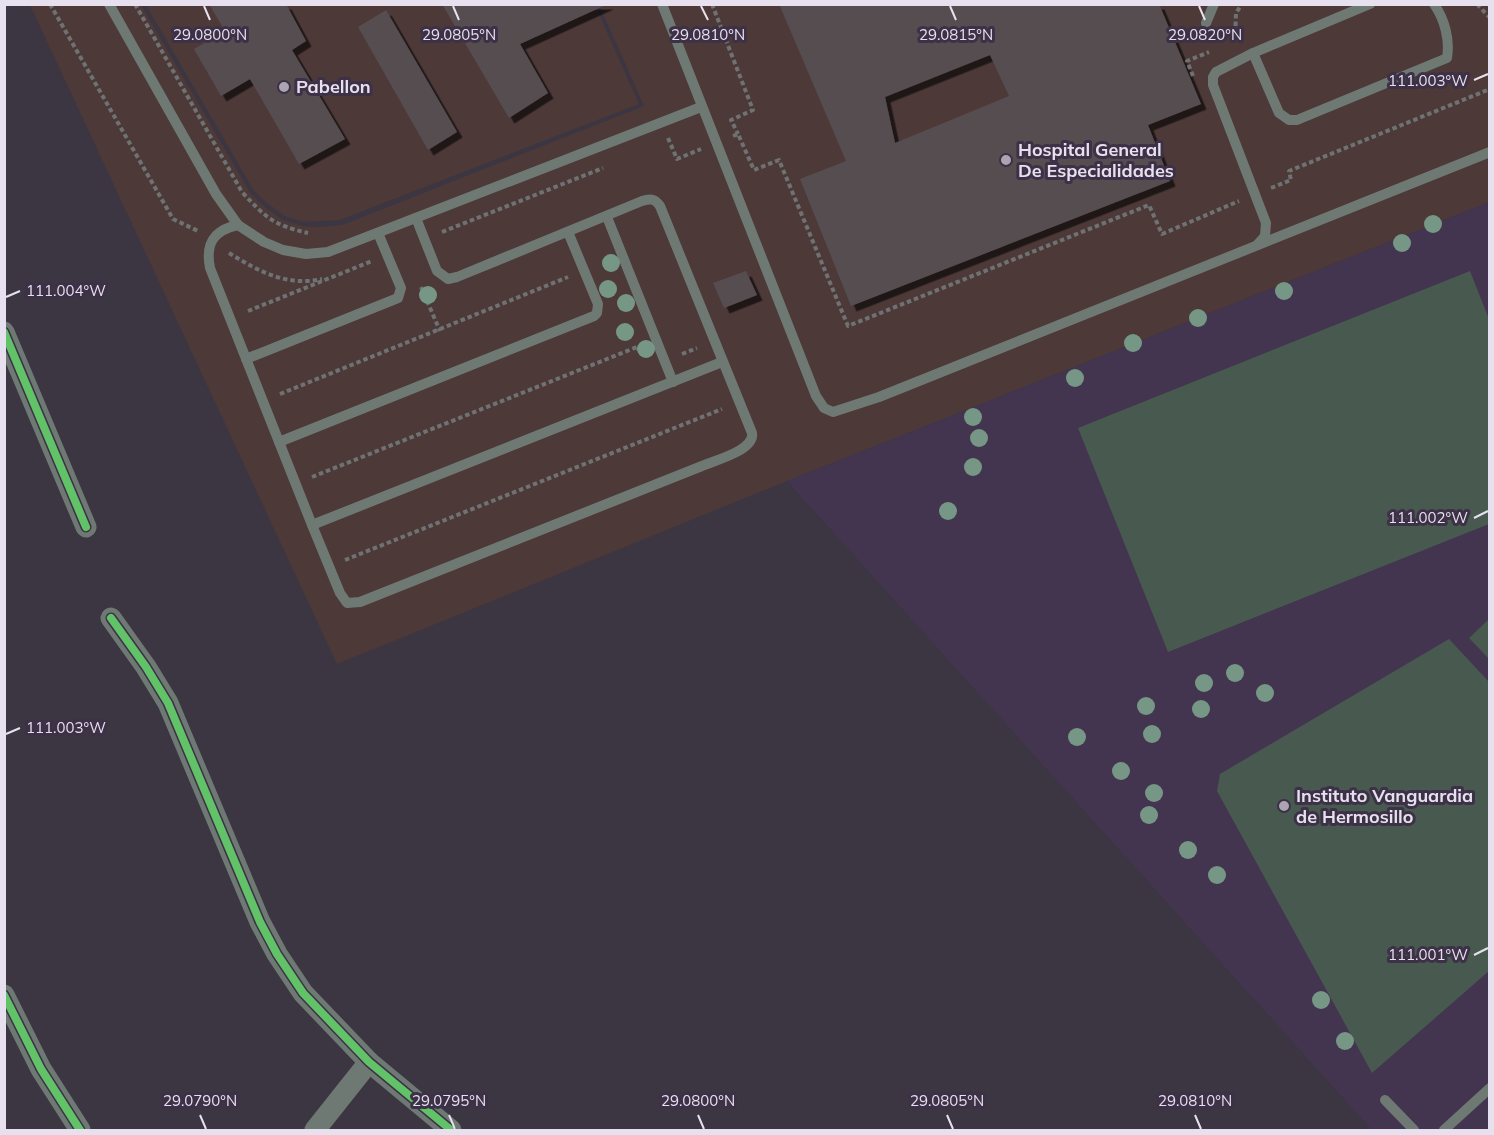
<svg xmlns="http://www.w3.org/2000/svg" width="1494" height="1135" font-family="Mulish,sans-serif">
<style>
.built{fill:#43354f}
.medical{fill:#4c3938}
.green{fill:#48594f}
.building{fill:#574d51;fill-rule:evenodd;filter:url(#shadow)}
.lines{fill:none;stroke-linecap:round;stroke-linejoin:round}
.path{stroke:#6f7273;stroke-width:4;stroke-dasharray:4.5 3;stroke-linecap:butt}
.service{stroke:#6f7974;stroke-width:10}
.minor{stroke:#6f7974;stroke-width:21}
.cycleway-casing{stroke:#3d3147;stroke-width:11}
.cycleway{stroke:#61c268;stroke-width:8}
.tree{fill:#779786}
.ticks{fill:none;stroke:#e7e0ee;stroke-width:2}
.poi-dot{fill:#aba4b2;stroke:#3d3147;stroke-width:2}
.labels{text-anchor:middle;stroke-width:6;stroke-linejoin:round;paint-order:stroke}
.poi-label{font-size:18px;font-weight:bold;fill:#e7e0ee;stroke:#3d3147;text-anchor:start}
.ticks-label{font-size:15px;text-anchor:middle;fill:#e7e0ee;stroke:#3d3147;stroke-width:6;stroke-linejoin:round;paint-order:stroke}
</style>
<defs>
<filter id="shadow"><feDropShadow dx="5.5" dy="5.5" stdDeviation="0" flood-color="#0009"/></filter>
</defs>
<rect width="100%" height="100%" fill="#3c3642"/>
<polygon class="built" points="1489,202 1489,1130 1372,1130 787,481"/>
<g class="medical">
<polygon points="30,5 141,5 251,194 266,208 283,220 302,226 320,227 342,225 644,106 599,5 1489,5 1489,202 787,481 337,664"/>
<polygon points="146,5 595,5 639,104 340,220 303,222 285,216 268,204 254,191"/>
</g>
<g class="green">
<polygon points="1470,271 1489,319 1489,524 1168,652 1078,428"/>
<polygon points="1489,619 1489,659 1469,638"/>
<polygon points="1449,639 1489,682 1489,971 1372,1073 1217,791 1220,774"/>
</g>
<g class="building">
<polygon points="209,4 286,4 306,41 292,50 345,139 299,164 250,79 221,96 194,49 225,31"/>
<polygon points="442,4 608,4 520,44 548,93 509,118"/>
<path d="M779,4H1159L1201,104L1148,125L1170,181L851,306L800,179L846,161ZM990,55L1009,96L895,143L885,97Z"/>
<polygon points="386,10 457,132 428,150 358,27"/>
<polygon points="746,271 757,295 724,308 713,283"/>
</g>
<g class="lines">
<g class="path">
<polyline points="50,4 173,219 198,231"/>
<path d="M135,4L242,192C265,217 273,225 308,233"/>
<polyline points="712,4 753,110 731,120 738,134"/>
<polyline points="1477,4 1490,18"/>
<polyline points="1235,41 1236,13 1242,4"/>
<polyline points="1193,76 1187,61 1209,52"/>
<polyline points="733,136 738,134 754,170 779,160 848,326 1149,205 1162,234 1239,201"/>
<polyline points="668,138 677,159 701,149"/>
<polyline points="1271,188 1291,180 1289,171 1490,89"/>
<polyline points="442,232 603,168"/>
<path d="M229,253C258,271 287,287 322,279"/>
<polyline points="421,287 440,331"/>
<polyline points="248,311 372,261"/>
<polyline points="682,354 697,348"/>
<polyline points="280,394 568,277"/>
<polyline points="312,477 637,347 638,350"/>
<polyline points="345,560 722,409"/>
</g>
<g class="service">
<polyline points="109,4 216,194 238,225 264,242 283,250 306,254 328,252 364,238 701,107"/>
<polyline points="662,4 816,396 824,408 833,412 879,397 1490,152"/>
<polyline points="1206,23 1214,4"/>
<path d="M1253,53L1279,113L1289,120H1297L1447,58C1450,40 1445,20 1434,4"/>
<polyline points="607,217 673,382"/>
<path d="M238,225C214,230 205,243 210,268L312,525L340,593L347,603L360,602L702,466C716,460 755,450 752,433L660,206C655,199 651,198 642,201L457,277L448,279L437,271L416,218"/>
<polyline points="1257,245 1265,236 1266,223 1213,85 1213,77 1216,72 1253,53 1370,4"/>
<polyline points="246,359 398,298 401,288 378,233"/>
<polyline points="279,442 594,316 597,313 598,304 568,232"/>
<polyline points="312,525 722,362"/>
<polyline points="1385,1100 1414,1130"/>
<polyline points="1444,1130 1490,1088"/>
</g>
<g class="minor">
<polyline points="4,332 86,527"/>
<polyline points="111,618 146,667 168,703 260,922 277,954 303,993 369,1062 451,1130"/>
<polyline points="4,995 41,1069 80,1130"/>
<polyline points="315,1130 369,1062"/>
</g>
<defs>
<g id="cycleway">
<polyline points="4,332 86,527"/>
<polyline points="111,618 146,667 168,703 260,922 277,954 303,993 369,1062 451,1130"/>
<polyline points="4,995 41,1069 80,1130"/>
</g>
</defs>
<use href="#cycleway" class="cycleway-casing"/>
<use href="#cycleway" class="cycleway"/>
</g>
<g class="tree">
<circle cx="1433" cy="224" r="9"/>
<circle cx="1402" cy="243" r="9"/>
<circle cx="611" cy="263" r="9"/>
<circle cx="608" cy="289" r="9"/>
<circle cx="1284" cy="291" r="9"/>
<circle cx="428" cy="295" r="9"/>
<circle cx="626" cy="303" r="9"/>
<circle cx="1198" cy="318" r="9"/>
<circle cx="625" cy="332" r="9"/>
<circle cx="1133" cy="343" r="9"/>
<circle cx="646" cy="349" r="9"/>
<circle cx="1075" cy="378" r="9"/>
<circle cx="973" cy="417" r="9"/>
<circle cx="979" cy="438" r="9"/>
<circle cx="973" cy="467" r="9"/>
<circle cx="948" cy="511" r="9"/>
<circle cx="1235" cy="673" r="9"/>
<circle cx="1204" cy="683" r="9"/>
<circle cx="1265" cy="693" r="9"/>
<circle cx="1146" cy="706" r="9"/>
<circle cx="1201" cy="709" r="9"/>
<circle cx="1152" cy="734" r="9"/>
<circle cx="1077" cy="737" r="9"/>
<circle cx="1121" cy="771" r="9"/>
<circle cx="1154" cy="793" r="9"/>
<circle cx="1149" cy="815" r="9"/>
<circle cx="1188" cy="850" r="9"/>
<circle cx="1217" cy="875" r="9"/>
<circle cx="1321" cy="1000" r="9"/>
<circle cx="1345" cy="1041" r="9"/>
</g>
<path class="ticks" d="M204,6L210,20M453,6L459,20M701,6L708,20M950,6L956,20M1199,6L1205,20M1474,80L1488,74M6,297L20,291M1474,518L1488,511M6,734L20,728M1474,955L1488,948M200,1115L206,1129M449,1115L455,1129M698,1115L704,1129M947,1115L953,1129M1195,1115L1201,1129"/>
<g class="poi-dot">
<circle cx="284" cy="87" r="6"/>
<circle cx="1006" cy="160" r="6"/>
<circle cx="1284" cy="806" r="6"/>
</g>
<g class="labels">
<g class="poi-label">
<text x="296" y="93">Pabellon</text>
<text x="1018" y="156">Hospital General<tspan x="1018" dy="21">De Especialidades</tspan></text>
<text x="1296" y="802">Instituto Vanguardia<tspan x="1296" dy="21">de Hermosillo</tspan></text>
</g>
</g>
<g class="ticks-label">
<text x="956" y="40">29.0815°N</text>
<text x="210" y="40">29.0800°N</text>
<text x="459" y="40">29.0805°N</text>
<text x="708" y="40">29.0810°N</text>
<text x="1205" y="40">29.0820°N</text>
<text x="1428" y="86">111.003°W</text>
<text x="66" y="296">111.004°W</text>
<text x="1428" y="523">111.002°W</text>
<text x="66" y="733">111.003°W</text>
<text x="1428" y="960">111.001°W</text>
<text x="200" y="1106">29.0790°N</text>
<text x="449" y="1106">29.0795°N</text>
<text x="698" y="1106">29.0800°N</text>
<text x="947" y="1106">29.0805°N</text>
<text x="1195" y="1106">29.0810°N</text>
</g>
<rect width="1494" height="1135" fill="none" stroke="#e7e0ee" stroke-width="12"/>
</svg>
